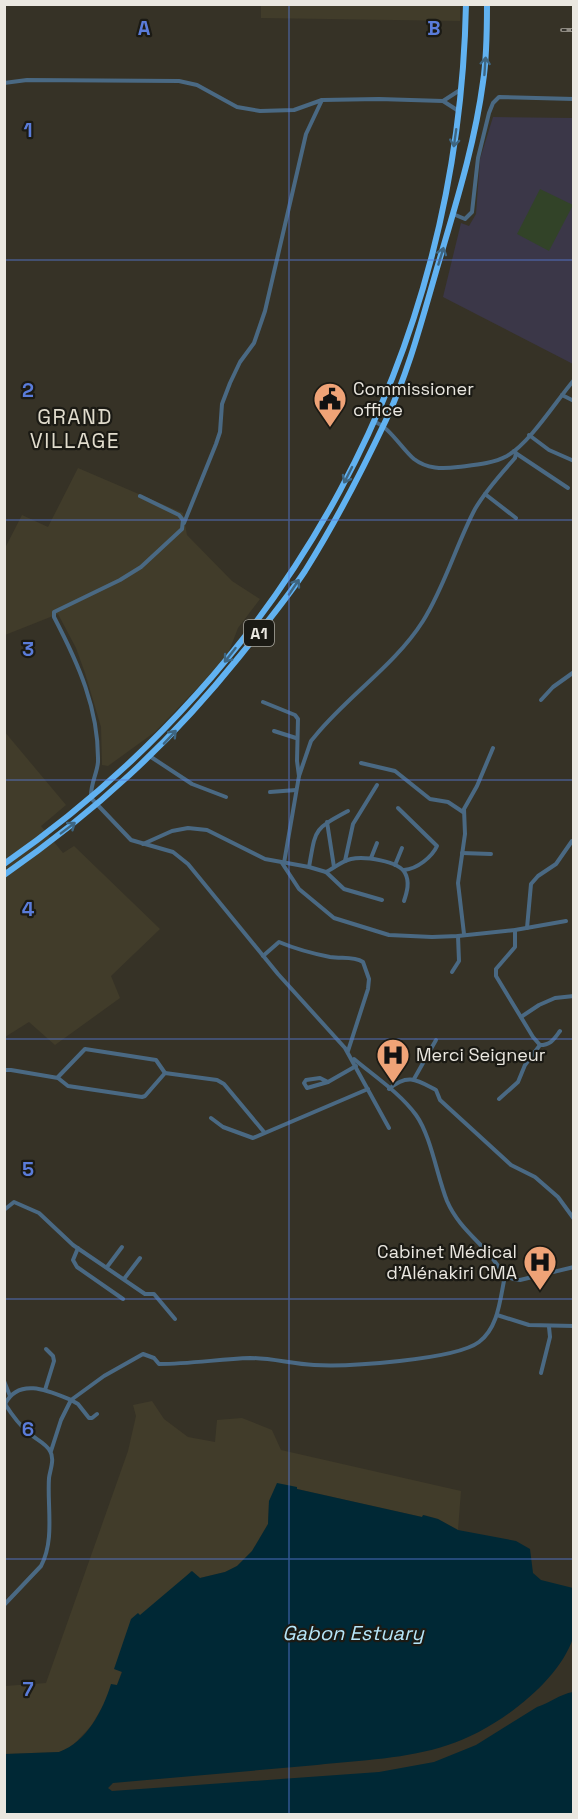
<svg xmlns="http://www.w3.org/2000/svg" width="578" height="1819" font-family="'Space Grotesk',sans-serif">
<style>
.built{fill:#413c2a}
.education{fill:#3b3748}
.green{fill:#324328}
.water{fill:#002835}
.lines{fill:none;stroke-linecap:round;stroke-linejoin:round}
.minor{stroke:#4a6983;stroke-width:4}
.highway{stroke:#61b2f1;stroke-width:6}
.rail-casing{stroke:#8f8b82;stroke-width:4}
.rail{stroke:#1b1a14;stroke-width:1.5;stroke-dasharray:4.5;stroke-linecap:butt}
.oneway{stroke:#3e6682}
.grid{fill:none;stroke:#5a7cda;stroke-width:1.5;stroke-opacity:0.55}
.labels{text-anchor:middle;stroke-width:4.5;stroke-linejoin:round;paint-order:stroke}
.shield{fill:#1b1a14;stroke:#acaaa3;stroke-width:1.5}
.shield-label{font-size:16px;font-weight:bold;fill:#eae7e0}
.poi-label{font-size:18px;fill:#eae7e0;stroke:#1b1a14;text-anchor:start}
.water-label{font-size:20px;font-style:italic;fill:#b6e5f8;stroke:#1b1a14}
.quarter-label{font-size:21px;letter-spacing:1.5px;fill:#e1dccd;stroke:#1b1a14}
.grid-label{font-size:20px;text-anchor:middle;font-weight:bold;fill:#5a7cda;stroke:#1b1a14;stroke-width:4.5;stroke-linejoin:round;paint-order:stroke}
</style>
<rect width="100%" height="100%" fill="#363226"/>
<g class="built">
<polygon points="460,5 460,21 261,18 261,5"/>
<polygon points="78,468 183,513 187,535 232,581 260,599 238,628 228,654 204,681 155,732 108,766 102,765 101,727 85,673 76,648 58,614 5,635 4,550 22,515 48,527"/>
<polygon points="4,731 66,805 41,826 63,853 74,846 160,929 111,976 120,998 55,1045 29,1022 5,1037"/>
<polygon points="152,1401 164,1419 188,1437 215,1442 217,1420 242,1418 272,1430 281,1450 461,1491 458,1530 438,1519 424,1515 422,1517 297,1489 297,1488 269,1501 268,1524 252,1551 237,1566 225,1572 200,1578 191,1571 115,1669 122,1671 117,1685 107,1699 91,1726 77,1741 68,1749 59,1752 5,1754 5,1686 46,1683 128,1451 136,1416 133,1405"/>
</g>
<polygon class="education" points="493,117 573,118 573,364 443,297 461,223 469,226 476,214 480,159"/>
<polygon class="green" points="540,189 573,205 549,251 517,234"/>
<path class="water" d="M277,1483L297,1487V1489L422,1517L423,1515L438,1519L458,1530L516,1541L530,1549L533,1573L541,1580L573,1588C574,1601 577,1626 573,1638C558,1684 493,1731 448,1745C407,1759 361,1760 317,1765C249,1771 181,1777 113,1783L108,1788L112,1791L379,1772L434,1762L476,1745L537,1707C550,1703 560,1694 573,1692V1814H5V1754L59,1752C87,1742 103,1710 111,1684L117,1685L122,1672L114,1669L131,1619L138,1613L140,1615L192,1571L200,1578L225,1572L237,1566L252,1551L268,1524L269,1501Z"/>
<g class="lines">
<g class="minor">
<polyline points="4,83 27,80 179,81 197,85 237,107 260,111 294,110 322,100 379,99 443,101 457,110"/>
<polyline points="443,101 460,90"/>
<polyline points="453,214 465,219 472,212 478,158 489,113 493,103 499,97 574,99"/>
<polyline points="562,395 574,401"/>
<path d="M374,422C387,424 403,450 414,459C427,469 442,469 458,467C474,465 492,464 507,456C530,443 556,401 574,380"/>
<polyline points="529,435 549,450 574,461"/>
<polyline points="517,454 568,488"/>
<polyline points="485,494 516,518"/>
<path d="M140,496L179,515L183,520L182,529L141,567L120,580L54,612V617C78,663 99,709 98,762C97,774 90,785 91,798L131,840L173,852L188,864L278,974L345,1048L389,1128"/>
<polyline points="184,523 216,444 220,432 222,404 230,383 240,362 254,343 265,311 306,134 322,100"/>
<polyline points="541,700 553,687 574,672"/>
<polyline points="263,702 295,715 298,719 297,761 299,776 284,863"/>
<polyline points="274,731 296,738"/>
<polyline points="151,757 192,784 226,797"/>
<polyline points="361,763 395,771 430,799 448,802 463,812"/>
<path d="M299,776L311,741L316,735C349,695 395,665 423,621C445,586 456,545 475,509C486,490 501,474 515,458L516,453L514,451"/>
<polyline points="270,792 296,790"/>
<path d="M398,808L437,846C432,857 417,869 404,870"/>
<polyline points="327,822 334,867"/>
<polyline points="143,844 172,831 188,828 207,830 265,859 309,867 326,872 344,889 382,900"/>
<polyline points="462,853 491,854"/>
<polyline points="371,858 377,843"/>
<polyline points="345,861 353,824 377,785"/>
<polyline points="282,863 299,889 334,918 389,935 432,937 458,936 515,930 566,921"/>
<polyline points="395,865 402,848"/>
<path d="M309,867C316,828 313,830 348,811"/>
<path d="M326,872C334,868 342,861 351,859C364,856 399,861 405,873C410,882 407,892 404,901"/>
<polyline points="527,928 531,884 538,876 556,864 572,841"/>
<polyline points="515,930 515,947 496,969 496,976 533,1037 540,1045"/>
<polyline points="464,934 458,883 465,834 464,809 477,786 493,748"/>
<path d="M263,956L279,942C298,950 310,953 330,957C342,959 353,956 363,962L369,979L368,989L348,1051"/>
<polyline points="452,972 459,961 458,936"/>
<polyline points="521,1017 539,1005 555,998 574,996"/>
<path d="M354,1059C374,1076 400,1093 416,1115C431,1136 437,1176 447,1201C457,1224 474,1237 490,1255C499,1266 504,1280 520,1280L574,1267"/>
<polyline points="4,1070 11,1070 58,1078 68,1086 142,1097 145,1096 165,1073 217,1080 224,1084 264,1132"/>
<polyline points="58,1077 85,1049 156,1060 165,1073"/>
<polyline points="414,1079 436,1040"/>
<polyline points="328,1082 320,1078 306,1080 304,1083 307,1088 328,1082 356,1066"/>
<path d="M389,1089C408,1073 417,1080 436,1090L440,1100L511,1165L535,1177L558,1197L574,1219"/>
<path d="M499,1099L518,1082L525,1065L540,1045C551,1045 554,1039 560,1031"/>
<polyline points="211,1118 223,1127 253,1138 368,1089"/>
<polyline points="4,1210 14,1202 39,1213 73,1245 145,1294 154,1294 175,1319"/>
<polyline points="78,1248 73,1260 77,1267 123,1299"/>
<polyline points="107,1267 122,1247"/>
<polyline points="124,1279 140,1258"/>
<polyline points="497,1315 529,1325 574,1326"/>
<polyline points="541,1373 550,1337 549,1327"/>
<polyline points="4,1381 10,1396"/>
<polyline points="45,1390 54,1361 53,1356 46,1349"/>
<path d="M5,1404C19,1377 49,1391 71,1400L61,1420L51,1451"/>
<path d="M97,1414L92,1418H89L78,1404L71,1400L104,1376L143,1354L154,1358L159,1364C190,1364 220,1359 250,1358C272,1358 292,1364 314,1365C346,1367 455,1360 479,1342C499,1327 500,1298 505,1276"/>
<path d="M4,1605L41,1566C55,1540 47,1506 49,1478C50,1470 55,1459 50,1451C46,1443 35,1439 29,1433C19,1425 12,1415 5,1404"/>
</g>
<g class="highway">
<path d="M4,864C291,664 459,355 466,4"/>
<path d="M4,875C96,811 169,744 239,657C262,629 285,601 305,571C335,523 362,471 386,420C410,369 424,312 440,258C457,200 475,142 483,82C487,57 487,30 487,4"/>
</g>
<defs>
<polyline id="rail" points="562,30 574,30"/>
</defs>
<use href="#rail" class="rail-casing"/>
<use href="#rail" class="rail"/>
</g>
<defs><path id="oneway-shaft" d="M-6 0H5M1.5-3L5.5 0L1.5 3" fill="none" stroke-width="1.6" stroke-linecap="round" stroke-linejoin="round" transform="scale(1.5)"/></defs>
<g class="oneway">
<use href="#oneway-shaft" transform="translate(485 66) rotate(-86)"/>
<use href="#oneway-shaft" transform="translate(455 138) rotate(98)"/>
<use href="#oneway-shaft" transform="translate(441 256) rotate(-73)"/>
<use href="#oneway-shaft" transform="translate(348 475) rotate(117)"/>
<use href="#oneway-shaft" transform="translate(294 587) rotate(-56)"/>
<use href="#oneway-shaft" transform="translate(230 655) rotate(128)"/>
<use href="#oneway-shaft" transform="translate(170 737) rotate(-47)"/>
<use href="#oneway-shaft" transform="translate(68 828) rotate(-37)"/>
</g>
<path class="grid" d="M289,4V1814M4,260H574M4,520H574M4,780H574M4,1039H574M4,1299H574M4,1559H574"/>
<defs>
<symbol id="civic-pin" viewBox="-11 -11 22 30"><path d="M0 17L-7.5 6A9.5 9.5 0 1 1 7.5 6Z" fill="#efa377" stroke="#1b1a14"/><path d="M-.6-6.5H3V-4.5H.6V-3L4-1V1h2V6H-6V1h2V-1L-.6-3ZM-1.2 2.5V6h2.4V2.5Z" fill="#111"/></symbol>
<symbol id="hospital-pin" viewBox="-11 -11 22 30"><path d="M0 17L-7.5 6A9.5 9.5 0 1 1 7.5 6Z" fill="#efa377" stroke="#1b1a14"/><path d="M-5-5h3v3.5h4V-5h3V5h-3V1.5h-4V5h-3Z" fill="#111"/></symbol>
</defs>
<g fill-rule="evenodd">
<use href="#civic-pin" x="311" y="380" width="38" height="52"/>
<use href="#hospital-pin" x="374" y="1036" width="38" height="52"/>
<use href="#hospital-pin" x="521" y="1243" width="38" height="52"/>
</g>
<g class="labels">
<rect class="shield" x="244" y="620" width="30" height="26" rx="4.5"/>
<g class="shield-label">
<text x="259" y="639">A1</text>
</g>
<g class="poi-label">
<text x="353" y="395">Commissioner<tspan x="353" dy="21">office</tspan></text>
<text x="416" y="1061">Merci Seigneur</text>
<text x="517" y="1258" text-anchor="end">Cabinet Médical<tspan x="517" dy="21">d'Alénakiri CMA</tspan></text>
</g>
<g class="water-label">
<text x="353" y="1640">Gabon Estuary</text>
</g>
<g class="quarter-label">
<text x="75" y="424">GRAND<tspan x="75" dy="24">VILLAGE</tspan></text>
</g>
</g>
<g class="grid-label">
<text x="144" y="35">A</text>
<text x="434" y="35">B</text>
<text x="28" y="137">1</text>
<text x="28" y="397">2</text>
<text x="28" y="656">3</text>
<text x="28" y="916">4</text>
<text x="28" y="1176">5</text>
<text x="28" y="1436">6</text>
<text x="28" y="1696">7</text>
</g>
<rect width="578" height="1819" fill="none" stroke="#eae7e0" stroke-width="12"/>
</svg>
